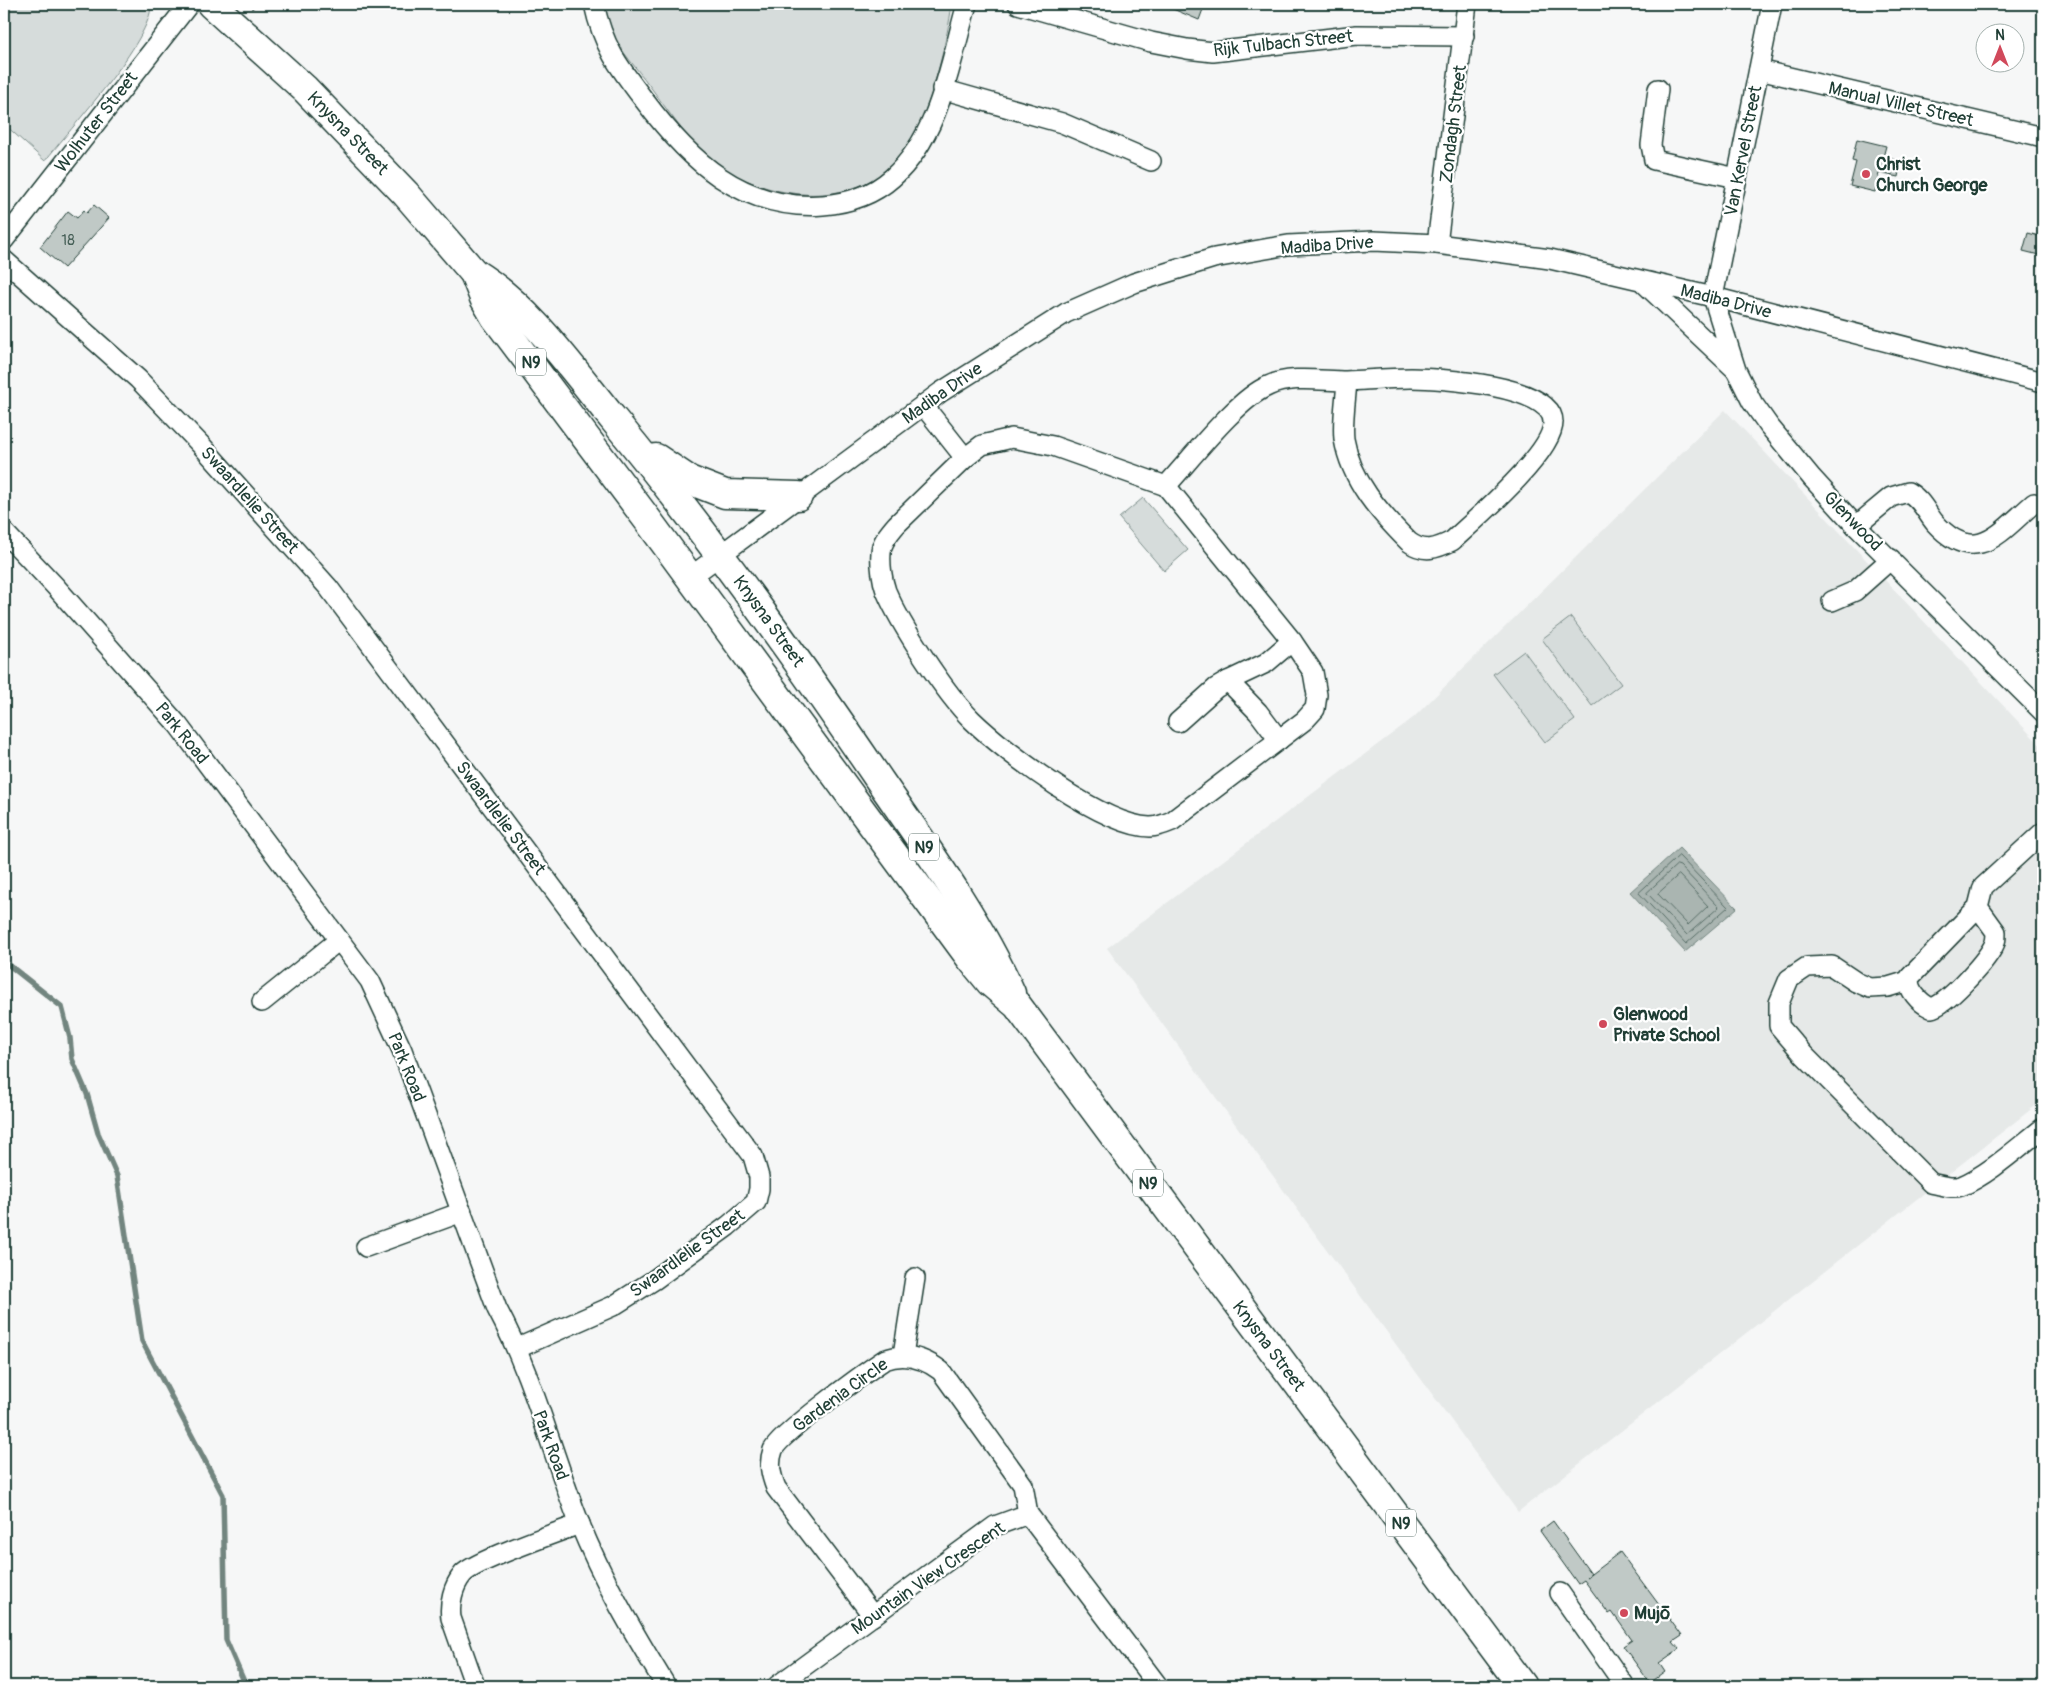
<svg xmlns="http://www.w3.org/2000/svg" width="2047" height="1690" font-family="Pangolin,sans-serif">
<style>
.built{fill:#e6e9e8}
.green{fill:#d6dcdb;stroke:#7a8c88}
.water{fill:#aab5b1;stroke:#72857f}
.lines{fill:none;stroke-linecap:round;stroke-linejoin:round}
.shore{stroke:#576d66;stroke-width:1}
.stream{stroke:#72857f;stroke-width:5.5}
.building{fill:#c0c9c6;stroke:#1f3d34}
.minor-casing{stroke:#1f3d34;stroke-width:22}
.highway-casing{stroke:#1f3d34;stroke-width:31}
.path{stroke:#1f3d34;stroke-width:3;stroke-dasharray:1 4;stroke-linecap:butt}
.minor{stroke:#fff;stroke-width:19}
.highway{stroke:#fff;stroke-width:28}
.poi-dot{fill:#d1495b;stroke:#fff;stroke-width:2}
.labels{text-anchor:middle;stroke-width:4.5;stroke-linejoin:round;paint-order:stroke}
.number-label{font-size:15px;fill:#476058}
.shield{fill:#fff;stroke:#627771;stroke-width:1}
.shield-label{font-size:16px;font-weight:bold;fill:#1f3d34}
.street-label{font-size:18px;fill:#1f3d34;stroke:#fff}
.poi-label{font-size:18px;font-weight:bold;fill:#1f3d34;stroke:#fff;text-anchor:start}
</style>
<rect width="100%" height="100%" fill="#f6f7f7"/>
<filter id="ink" filterUnits="userSpaceOnUse"><feTurbulence type="fractalNoise" baseFrequency=".02" numOctaves="2"/><feDisplacementMap in="SourceGraphic" scale="10" xChannelSelector="R" yChannelSelector="G"/><feConvolveMatrix kernelMatrix="1 2 1 2 8 2 1 2 1" color-interpolation-filters="sRGB"/></filter>
<g filter="url(#ink)">
<polygon class="built" points="1725,410 2043,748 2043,1100 1518,1512 1107,948 1413,718"/>
<g class="green">
<path d="M4,4H151C153,39 69,130 45,161L4,124Z"/>
<path d="M603,4H949L951,11C945,49 928,120 906,150C861,212 767,203 712,160C687,141 668,110 649,85C637,68 621,52 612,33C608,24 606,13 603,4Z"/>
<polygon points="1143,498 1188,550 1164,571 1119,518"/>
<polygon points="1571,617 1621,684 1592,706 1542,639"/>
<polygon points="1524,651 1575,720 1545,742 1493,674"/>
</g>
<polygon class="water" points="1679,848 1737,908 1685,952 1630,892"/>
<g class="lines">
<g class="shore">
<polygon points="1679,856 1728,907 1686,944 1639,893"/>
<polygon points="1677,865 1680,866 1719,907 1687,935 1647,893"/>
<polygon points="1679,875 1708,906 1688,925 1658,894"/>
</g>
<polyline class="stream" points="4,961 62,1007 70,1038 72,1059 87,1094 98,1133 117,1176 142,1341 223,1495 226,1640 246,1686"/>
</g>
<g class="building">
<polygon points="1161,4 1205,4 1199,20"/>
<polygon points="1857,139 1886,146 1883,157 1901,161 1898,177 1879,173 1875,192 1850,186 1856,162 1852,161"/>
<polygon points="94,205 109,218 64,268 40,247 68,211 77,218 84,210 87,213"/>
<polygon points="2028,233 2043,237 2043,256 2023,251"/>
<polygon points="1553,1521 1591,1574 1587,1577 1620,1552 1682,1636 1673,1642 1679,1649 1659,1663 1665,1672 1650,1683 1623,1646 1632,1640 1612,1612 1609,1614 1584,1580 1578,1584 1540,1531"/>
</g>
<g class="lines">
<defs>
<g id="minor">
<path d="M594,4C603,46 618,66 644,100C689,160 742,211 823,205C848,203 873,195 892,178C940,136 950,63 967,4"/>
<polyline points="1018,4 1151,42 1187,49 1213,52 1357,35 1464,36"/>
<polyline points="1772,4 1713,297 1736,370 1752,402 1769,426 1812,478 1856,526 2043,712"/>
<polyline points="1759,70 2043,137"/>
<polyline points="942,89 1062,123 1151,161"/>
<polyline points="1658,89 1651,145 1654,160 1737,178"/>
<polyline points="4,240 189,4"/>
<polyline points="1437,244 1467,4"/>
<polyline points="4,260 138,379 202,446 328,587 753,1156 759,1177 759,1189 756,1202 728,1226 654,1280 613,1306 518,1348"/>
<polyline points="1644,283 1735,369"/>
<polyline points="923,405 965,458"/>
<path d="M1012,438L1053,446L1166,486L1292,641L1313,672L1317,695L1315,709L1305,720L1172,821C1165,824 1157,827 1150,827C1103,826 1006,753 972,720C945,693 901,626 886,591C882,580 880,564 881,553C881,542 890,532 897,524L965,458L982,445Z"/>
<path d="M1166,486C1191,459 1237,399 1268,386C1291,375 1322,381 1346,381C1368,380 1389,378 1411,378C1439,378 1553,385 1553,422C1554,452 1475,520 1452,541C1436,549 1424,553 1409,542C1380,513 1351,481 1344,439C1342,421 1346,399 1347,381"/>
<path d="M1856,526L1891,497L1908,492C1921,499 1926,512 1935,523C1976,568 2000,532 2034,503"/>
<path d="M4,532L55,586L178,725L370,981L402,1050L497,1309C533,1376 551,1451 579,1522C603,1581 633,1632 666,1686"/>
<polyline points="689,578 941,392 1066,313 1134,283 1172,271 1214,258 1288,245 1374,241 1437,244 1550,259 1713,297 2043,382"/>
<polyline points="1832,601 1855,591 1891,559"/>
<polyline points="1178,722 1216,688 1228,681"/>
<polyline points="1279,740 1258,712 1228,681 1266,663 1292,641"/>
<path d="M1978,907L1996,932C1996,938 1996,942 1993,947C1985,962 1946,1006 1931,1008C1920,1003 1906,989 1910,977L1978,907L1983,887L2043,832"/>
<path d="M1908,981L1888,987L1870,988L1856,982L1832,966L1807,967L1789,979L1779,1003V1026L1804,1055L1931,1183C1940,1185 1952,1189 1961,1186C1987,1176 2021,1145 2043,1128"/>
<polyline points="262,1002 339,940"/>
<polyline points="366,1247 462,1212"/>
<polyline points="903,1355 915,1278"/>
<polyline points="1560,1593 1625,1686"/>
<path d="M873,1616L776,1488C771,1475 768,1464 773,1450C779,1435 866,1372 884,1360C905,1352 924,1358 941,1371L1023,1485L1028,1514"/>
<path d="M475,1686L451,1618C449,1603 453,1586 463,1574C475,1561 558,1532 580,1524"/>
<polyline points="777,1686 995,1526 1028,1514 1158,1686"/>
</g>
<g id="highway">
<polyline points="211,4 305,89 406,194 474,273 484,298 495,317 647,519 971,959 990,982 1017,1005 1522,1686"/>
<path d="M474,273C530,307 573,370 614,420C709,535 796,657 880,781C925,846 979,920 1011,993"/>
<polyline points="656,458 689,480 725,494 798,496"/>
</g>
</defs>
<use href="#minor" class="minor-casing"/>
<use href="#highway" class="highway-casing"/>
<polyline class="path" points="249,4 253,9"/>
<use href="#minor" class="minor"/>
<use href="#highway" class="highway"/>
</g>
</g>
<g class="poi-dot">
<circle cx="1866" cy="174" r="5"/>
<circle cx="1603" cy="1024" r="5"/>
<circle cx="1624" cy="1613" r="5"/>
</g>
<g class="labels">
<g class="number-label">
<text x="68" y="245">18</text>
</g>
<g class="shield">
<rect x="516" y="348.5" width="30" height="27" rx="4"/>
<rect x="909" y="833.5" width="30" height="27" rx="4"/>
<rect x="1133" y="1169.5" width="30" height="27" rx="4"/>
<rect x="1386" y="1509.5" width="30" height="27" rx="4"/>
</g>
<g class="shield-label">
<text x="531" y="368">N9</text>
<text x="924" y="853">N9</text>
<text x="1148" y="1189">N9</text>
<text x="1401" y="1529">N9</text>
</g>
<g class="street-label">
<text transform="translate(1283 43) rotate(-6)" y="6">Rijk Tulbach Street</text>
<text transform="translate(1901 104) rotate(13)" y="6">Manual Villet Street</text>
<text transform="translate(96 122) rotate(-52)" y="6">Wolhuter Street</text>
<text transform="translate(1453 124) rotate(-83)" y="6">Zondagh Street</text>
<text transform="translate(348 133) rotate(46)" y="6">Knysna Street</text>
<text transform="translate(1743 151) rotate(-79)" y="6">Van Kervel Street</text>
<text transform="translate(1327 245) rotate(-4)" y="6">Madiba Drive</text>
<text transform="translate(1726 301) rotate(14)" y="6">Madiba Drive</text>
<text transform="translate(942 393) rotate(-35)" y="6">Madiba Drive</text>
<text transform="translate(250 500) rotate(48)" y="6">Swaardlelie Street</text>
<text transform="translate(1853 521) rotate(46)" y="6">Glenwood</text>
<text transform="translate(769 621) rotate(54)" y="6">Knysna Street</text>
<text transform="translate(182 733) rotate(51)" y="6">Park Road</text>
<text transform="translate(501 818) rotate(53)" y="6">Swaardlelie Street</text>
<text transform="translate(407 1067) rotate(68)" y="6">Park Road</text>
<text transform="translate(687 1253) rotate(-36)" y="6">Swaardlelie Street</text>
<text transform="translate(1269 1346) rotate(53)" y="6">Knysna Street</text>
<text transform="translate(840 1395) rotate(-36)" y="6">Gardenia Circle</text>
<text transform="translate(551 1445) rotate(70)" y="6">Park Road</text>
<text transform="translate(928 1578) rotate(-35)" y="6">Mountain View Crescent</text>
</g>
<g class="poi-label">
<text x="1876" y="170">Christ<tspan x="1876" dy="21">Church George</tspan></text>
<text x="1613" y="1020">Glenwood<tspan x="1613" dy="21">Private School</tspan></text>
<text x="1634" y="1619">Mujō</text>
</g>
</g>
<rect width="2047" height="1690" fill="none" stroke="#fff" stroke-width="20"/>
<rect x="10" y="10" width="2027" height="1670" fill="none" stroke="#1f3d34" stroke-width="2" filter="url(#ink)"/>
<g transform="translate(2000 48)"><circle r="24" fill="#ffffff" stroke="#a5b1ae"/>
<path d="M0-4L9 19L0 12L-9 19Z" fill="#d1495b"/>
<text y="-8" font-size="14" font-weight="bold" text-anchor="middle" fill="#1f3d34">N</text>
</g>
</svg>
